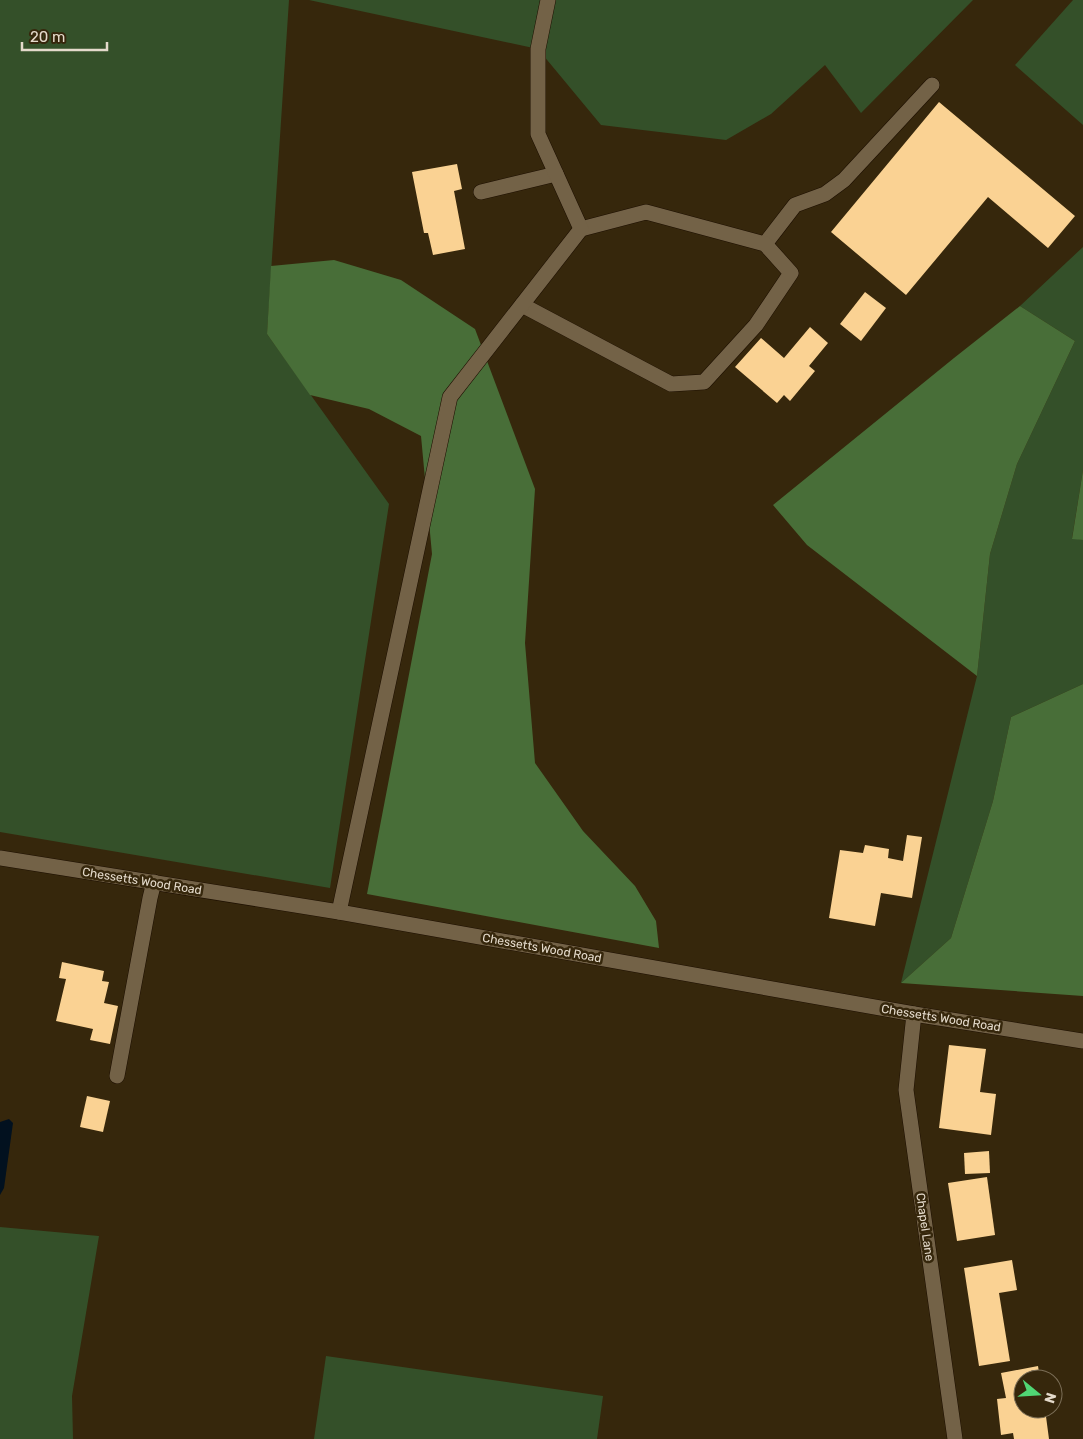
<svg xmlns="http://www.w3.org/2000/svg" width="1083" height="1439" font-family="Rubik,sans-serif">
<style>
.green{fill:#345029}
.forest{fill:#486e38}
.water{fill:#02111f}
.building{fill:#fad293}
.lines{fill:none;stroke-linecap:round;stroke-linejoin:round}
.service-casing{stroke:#1d0f00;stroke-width:16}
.minor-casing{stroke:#1d0f00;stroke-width:16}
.tertiary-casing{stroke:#1d0f00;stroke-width:16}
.service{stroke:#736247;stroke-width:15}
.minor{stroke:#736247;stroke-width:15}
.tertiary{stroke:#736247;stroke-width:15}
.labels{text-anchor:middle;stroke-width:5;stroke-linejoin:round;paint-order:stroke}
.street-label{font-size:12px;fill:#e4dacb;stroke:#36270c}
</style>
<rect width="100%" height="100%" fill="#36270c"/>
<g class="green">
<polygon points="0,0 289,0 267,334 389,504 330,888 0,832"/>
<polygon points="309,0 973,0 861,113 825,65 771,114 726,140 601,125 538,49"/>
<polygon points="1073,0 1083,0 1083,125 1015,65"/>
<polygon points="1083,247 1083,470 1072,538 1083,540 1083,684 1011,717 993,801 951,938 901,983 977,676 990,554 1017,464 1075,341 1020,306"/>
<polygon points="0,1227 99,1236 72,1396 73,1439 0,1439"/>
<polygon points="326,1356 603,1396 597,1439 314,1439"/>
</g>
<g class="forest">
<polygon points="334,260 401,280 475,329 535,489 525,643 535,763 583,831 635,886 656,921 659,948 367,894 432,554 421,436 369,409 310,395 267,334 271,266"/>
<polygon points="1020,306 1075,341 1017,464 990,554 977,676 807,545 773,505 954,358"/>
<polygon points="1083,470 1083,540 1072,539"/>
<polygon points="1083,684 1083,996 901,983 951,938 993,801 1011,717"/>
</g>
<polygon class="water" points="9,1119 13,1123 4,1188 0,1195 0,1122"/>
<g class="building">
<polygon points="939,102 1075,216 1048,248 988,197 906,295 831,232"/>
<polygon points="457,164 462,189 454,191 465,249 433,255 428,233 424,233 412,172"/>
<polygon points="865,292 886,308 861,341 840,324"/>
<polygon points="810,327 828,343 809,366 815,371 790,401 784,395 777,403 735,367 761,338 784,358"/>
<polygon points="907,835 922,837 912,898 881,893 875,926 829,918 840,850 863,853 865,845 889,849 888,858 903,861"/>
<polygon points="62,962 104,971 102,981 109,982 104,1003 118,1006 110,1044 90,1040 93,1029 56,1021 66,979 59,978"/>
<polygon points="949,1045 986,1049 980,1092 996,1094 991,1135 939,1128"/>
<polygon points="87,1096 110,1101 103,1132 80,1127"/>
<polygon points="989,1151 990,1173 965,1174 964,1153"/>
<polygon points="987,1177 995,1235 957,1241 948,1183"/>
<polygon points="1012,1260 1017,1290 999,1293 1010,1361 979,1366 964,1268"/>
<polygon points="1038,1366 1040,1379 1023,1379 1023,1409 1045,1409 1049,1439 1014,1439 1013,1433 1001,1435 997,1399 1006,1398 1001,1373"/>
</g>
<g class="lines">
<defs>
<g id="service">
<polyline points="481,192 556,174"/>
<polyline points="765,244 795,205 825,194 844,180 932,85"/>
<polyline points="522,305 671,384 704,382 756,325 791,273 765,244 646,212 581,229"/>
<polyline points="339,912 450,397 581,229 538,134 538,49 548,0"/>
<polyline points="117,1076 150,898 154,882"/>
</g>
<polyline id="minor" points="914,1014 906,1090 955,1439"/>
<polyline id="tertiary" points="0,858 339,912 914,1014 1083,1041"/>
</defs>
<use href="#service" class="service-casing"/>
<use href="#minor" class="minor-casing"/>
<use href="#tertiary" class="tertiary-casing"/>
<use href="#service" class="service"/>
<use href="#minor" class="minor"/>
<use href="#tertiary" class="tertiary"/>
</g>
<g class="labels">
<g class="street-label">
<text transform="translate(142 881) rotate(9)" y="4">Chessetts Wood Road</text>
<text transform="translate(542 948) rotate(10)" y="4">Chessetts Wood Road</text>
<text transform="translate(941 1018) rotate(9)" y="4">Chessetts Wood Road</text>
<text transform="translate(925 1227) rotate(82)" y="4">Chapel Lane</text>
</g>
</g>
<g transform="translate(1038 1394) rotate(108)"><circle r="24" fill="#36270c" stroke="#7c6f58"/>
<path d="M0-4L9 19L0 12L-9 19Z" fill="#50d674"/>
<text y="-8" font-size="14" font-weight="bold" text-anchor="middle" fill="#e4dacb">N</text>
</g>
<path d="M22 42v8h85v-8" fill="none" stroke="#e4dacb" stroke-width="2.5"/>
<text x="30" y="42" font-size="15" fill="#e4dacb" stroke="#36270c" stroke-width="4" paint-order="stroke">20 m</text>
</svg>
